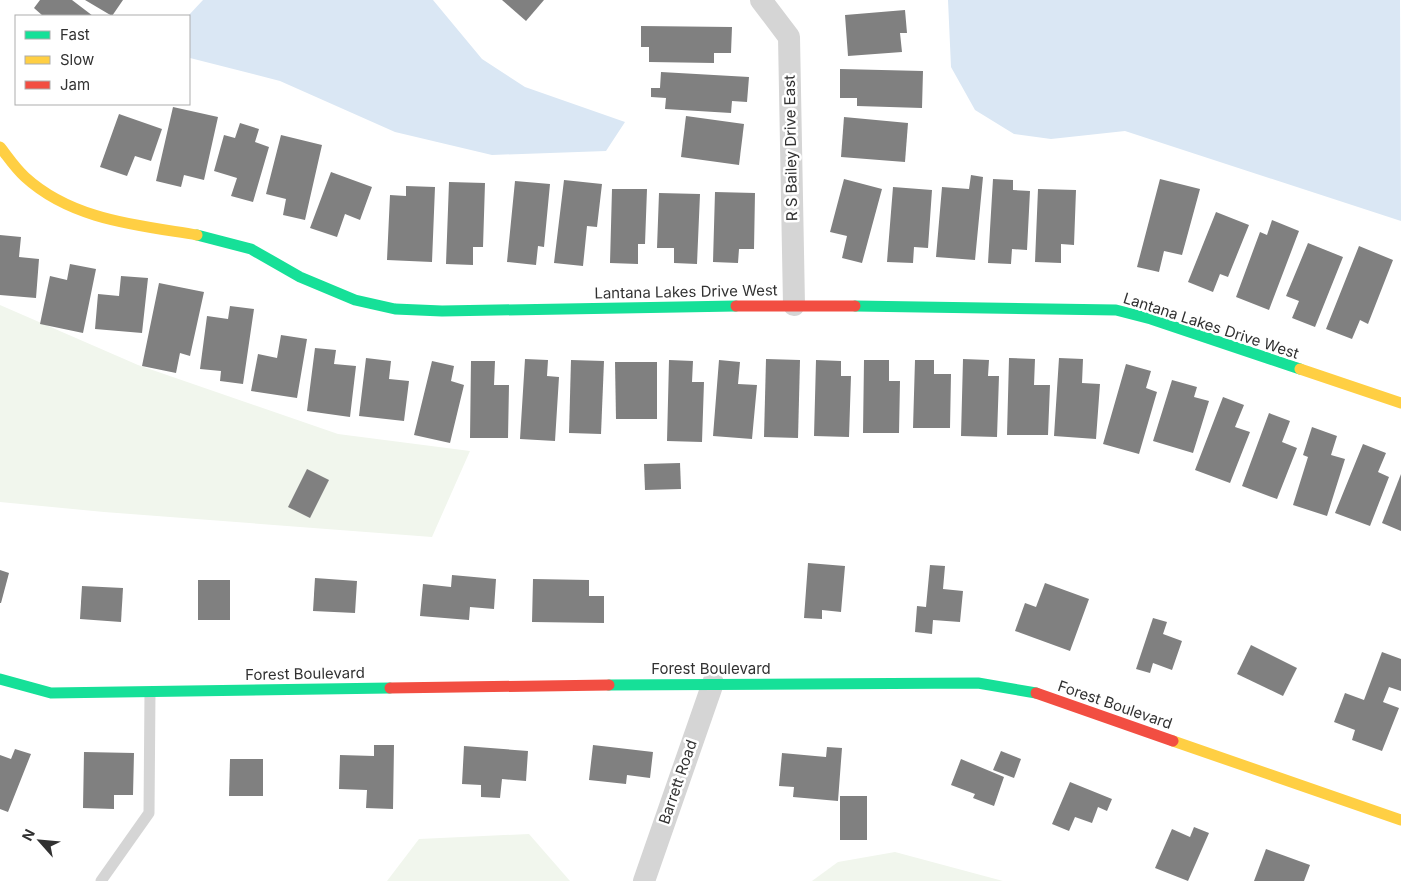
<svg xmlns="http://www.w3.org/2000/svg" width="1401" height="881" font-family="Inter,sans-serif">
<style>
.green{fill:#f1f6ed}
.water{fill:#dae7f4}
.building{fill:#808080}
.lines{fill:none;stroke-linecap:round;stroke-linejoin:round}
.lane{stroke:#d5d5d5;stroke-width:11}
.street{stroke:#d5d5d5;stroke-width:22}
.fast{stroke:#16e098;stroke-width:11}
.slow{stroke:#ffcf43;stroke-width:11}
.jam{stroke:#f24e42;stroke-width:11}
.labels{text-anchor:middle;stroke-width:5;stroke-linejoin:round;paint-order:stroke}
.street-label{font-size:15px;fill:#313131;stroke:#fff}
</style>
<rect width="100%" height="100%" fill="#fff"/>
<g class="green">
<polygon points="0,305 138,365 338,434 470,451 432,537 104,512 0,502"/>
<polygon points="529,834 570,881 387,881 419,839"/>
<polygon points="895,852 1003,881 812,881 838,862"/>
</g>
<g class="water">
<polygon points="203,0 433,0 482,59 525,87 625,122 606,151 492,155 395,132 280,81 190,58 188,16"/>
<polygon points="948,0 1400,0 1401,221 1125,131 1051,139 1014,134 975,110 951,67"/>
</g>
<g class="building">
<polygon points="40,0 72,0 93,16 43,16 34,8"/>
<polygon points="85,0 123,0 112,16"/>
<polygon points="502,0 544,0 526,21"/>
<polygon points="905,10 907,33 900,33 902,52 848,56 845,15"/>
<polygon points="641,26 732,27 731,53 714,53 714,63 649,62 649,47 641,47"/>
<polygon points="840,69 923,71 922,108 857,106 857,98 840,98"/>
<polygon points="661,72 749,77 747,102 732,101 731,113 665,109 666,98 651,97 651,88 660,88"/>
<polygon points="173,107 218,117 204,180 184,175 181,187 156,181"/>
<polygon points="119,114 162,129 151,161 135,156 127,176 100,167"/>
<polygon points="686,116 744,124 739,165 681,157"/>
<polygon points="844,117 908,123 905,162 841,157"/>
<polygon points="240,123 259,129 255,142 269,147 253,202 231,196 237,178 214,171 224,135 235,138"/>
<polygon points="281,135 322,145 305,220 283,215 286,199 266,194"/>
<polygon points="331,172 372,187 360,220 345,214 337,237 310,228"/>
<polygon points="971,175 983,177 975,260 936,257 942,187 969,189"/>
<polygon points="844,179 882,189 862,263 842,258 847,236 830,232"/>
<polygon points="993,179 1013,180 1013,190 1030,191 1027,250 1012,249 1011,264 988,263"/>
<polygon points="1160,179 1200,189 1182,255 1164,251 1159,272 1137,267"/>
<polygon points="564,180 602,184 597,227 587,226 583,266 554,263"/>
<polygon points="515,181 550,184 544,247 538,246 536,265 507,262"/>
<polygon points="449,182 485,183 483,247 473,247 473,265 446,264"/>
<polygon points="406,186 435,187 432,262 387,260 390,195 406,196"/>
<polygon points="893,187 932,190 928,248 914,247 913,263 887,262"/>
<polygon points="612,189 647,189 645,244 638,244 638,264 610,263"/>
<polygon points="1038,189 1076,190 1074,245 1061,244 1061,263 1035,262"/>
<polygon points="715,192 755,193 754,249 739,249 738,263 713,262"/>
<polygon points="659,193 700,194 697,264 674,263 674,248 657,248"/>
<polygon points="1216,212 1249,225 1228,277 1220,274 1213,292 1188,282"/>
<polygon points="1272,220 1299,231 1269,310 1236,297 1260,232 1267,235"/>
<polygon points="0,235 21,237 19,257 39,259 36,298 0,295"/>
<polygon points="1308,243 1343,257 1315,327 1292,318 1299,301 1286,296"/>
<polygon points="1359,246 1393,260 1368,324 1360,320 1352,339 1326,329"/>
<polygon points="70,264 96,269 83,333 40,324 50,276 67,280"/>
<polygon points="121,276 148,278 142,333 95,329 98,294 119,296"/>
<polygon points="159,283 204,292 190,356 180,353 176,373 142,366"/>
<polygon points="230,306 254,309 243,384 220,381 221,371 200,369 207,316 228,319"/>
<polygon points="281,335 307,339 297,398 251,391 258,354 277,358"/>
<polygon points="315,348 336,350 334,364 356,366 350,417 307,411"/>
<polygon points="366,358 391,361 389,379 409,381 404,421 359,416"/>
<polygon points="1009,358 1035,359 1034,385 1050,385 1048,435 1007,435"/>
<polygon points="1059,358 1083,359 1082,383 1100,384 1096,439 1054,436"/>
<polygon points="525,359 548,360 547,376 559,377 555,441 520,439"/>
<polygon points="766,359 800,360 798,438 764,437"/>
<polygon points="963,359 989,360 988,376 999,376 997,437 961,436"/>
<polygon points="571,360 604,361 601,434 569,433"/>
<polygon points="669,360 693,361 692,382 704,382 702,442 667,441"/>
<polygon points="719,360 740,362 738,384 757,385 752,439 713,436"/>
<polygon points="816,360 841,361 841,376 851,376 849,437 814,436"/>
<polygon points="864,360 889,360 889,381 900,381 899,433 863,433"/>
<polygon points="915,360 934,360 934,374 951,374 950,428 913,428"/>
<polygon points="432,361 454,366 451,381 464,385 450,443 414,435"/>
<polygon points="471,361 495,361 494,385 509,385 508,438 470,438"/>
<polygon points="615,362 657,362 657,419 616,419"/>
<polygon points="1126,364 1151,371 1146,388 1157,392 1139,454 1103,444"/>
<polygon points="1172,380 1197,387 1194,397 1209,401 1193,453 1153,441"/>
<polygon points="1223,397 1244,405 1235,427 1250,432 1230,483 1195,470"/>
<polygon points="1269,413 1290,421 1282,442 1297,448 1277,499 1242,486"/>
<polygon points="1312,427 1337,436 1331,455 1345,459 1327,516 1293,505 1308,457 1303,455"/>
<polygon points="1363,444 1386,453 1378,472 1389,477 1370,526 1335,513"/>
<polygon points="680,463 681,489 645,490 644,464"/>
<polygon points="307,469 329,480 310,518 288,507"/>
<polygon points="1401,474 1401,531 1382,523"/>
<polygon points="808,563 845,566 841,612 822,610 822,619 804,618"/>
<polygon points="930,565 945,566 943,589 963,591 960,622 933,620 932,634 915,632 917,606 926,607"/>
<polygon points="0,570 9,573 1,603 0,603"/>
<polygon points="452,575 496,579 494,609 470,607 469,620 420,616 423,584 451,587"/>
<polygon points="315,578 357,581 355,613 313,611"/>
<polygon points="533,579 589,580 589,596 604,596 604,623 532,622"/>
<rect x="198" y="580" width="32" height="40"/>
<polygon points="1045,583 1089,599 1070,651 1015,631 1025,603 1036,607"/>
<polygon points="82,586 123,588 121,622 80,619"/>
<polygon points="1153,618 1167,622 1163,634 1182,641 1172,670 1153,663 1150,673 1136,669"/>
<polygon points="1251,645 1297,668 1283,696 1237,674"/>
<polygon points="1382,652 1401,659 1401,691 1389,687 1383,702 1399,708 1382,751 1352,740 1355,730 1334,722 1345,693 1364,700"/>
<polygon points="374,745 394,745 393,809 366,808 367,790 339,789 340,755 374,756"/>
<polygon points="593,745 653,752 650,778 627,775 626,784 589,780"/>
<polygon points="464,746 528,751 526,781 502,779 500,798 481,797 481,785 462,784"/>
<polygon points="827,747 842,748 838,801 793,797 794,787 779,786 782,753 826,757"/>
<polygon points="15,749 31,754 8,812 0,809 0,755 11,759"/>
<polygon points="1001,751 1021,759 1014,778 993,770"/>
<polygon points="84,752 134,753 133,795 114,795 114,809 83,808"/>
<polygon points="230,759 263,759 263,796 229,796"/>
<polygon points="961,759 1004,777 994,806 973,798 975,794 951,785"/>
<polygon points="1070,782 1112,799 1107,811 1098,807 1092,823 1075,817 1069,831 1052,824"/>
<rect x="840" y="796" width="27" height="44"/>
<polygon points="1194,827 1209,833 1188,881 1155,868 1172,829 1190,837"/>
<polygon points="1266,849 1310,865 1304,881 1254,881"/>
</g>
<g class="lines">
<polyline class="lane" points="101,881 149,813 150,692"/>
<g class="street">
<polyline points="761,0 789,37 794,305"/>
<polyline points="644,881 713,683"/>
</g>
<g class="fast">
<polyline points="197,235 251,249 300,277 355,300 395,309 442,311 736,306"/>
<polyline points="855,306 1116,310 1151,319 1300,369"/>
<polyline points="0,679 51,693 390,688"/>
<polyline points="609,685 978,683 1036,693"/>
</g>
<g class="slow">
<path d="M0,147C8,157 15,168 25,177C72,220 137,225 197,235"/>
<polyline points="1300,369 1401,403"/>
<polyline points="1173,741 1401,820"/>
</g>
<g class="jam">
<polyline points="736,306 855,306"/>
<polyline points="390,688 609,685"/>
<polyline points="1036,693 1173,741"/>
</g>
</g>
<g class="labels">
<g class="street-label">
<text transform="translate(791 148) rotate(-91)" y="5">R S Bailey Drive East</text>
<text transform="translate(686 292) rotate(-1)" y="5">Lantana Lakes Drive West</text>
<text transform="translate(1211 326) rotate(18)" y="5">Lantana Lakes Drive West</text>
<text x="711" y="674">Forest Boulevard</text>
<text transform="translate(305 674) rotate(-1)" y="5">Forest Boulevard</text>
<text transform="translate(1115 705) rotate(19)" y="5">Forest Boulevard</text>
<text transform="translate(678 782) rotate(-71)" y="5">Barrett Road</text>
</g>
</g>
<rect x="15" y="15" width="175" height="90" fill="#ffffff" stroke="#adadad"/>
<rect x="25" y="31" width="25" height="8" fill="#16e098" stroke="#adadad"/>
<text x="60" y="40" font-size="15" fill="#313131">Fast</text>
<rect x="25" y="56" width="25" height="8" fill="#ffcf43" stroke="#adadad"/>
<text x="60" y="65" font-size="15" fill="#313131">Slow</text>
<rect x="25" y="81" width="25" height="8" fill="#f24e42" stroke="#adadad"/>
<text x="60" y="90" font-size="15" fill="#313131">Jam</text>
<g transform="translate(40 841) rotate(297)" stroke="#ffffff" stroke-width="4" paint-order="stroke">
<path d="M0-4L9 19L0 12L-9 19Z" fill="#313131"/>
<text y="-8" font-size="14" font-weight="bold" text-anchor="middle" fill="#313131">N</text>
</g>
</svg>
